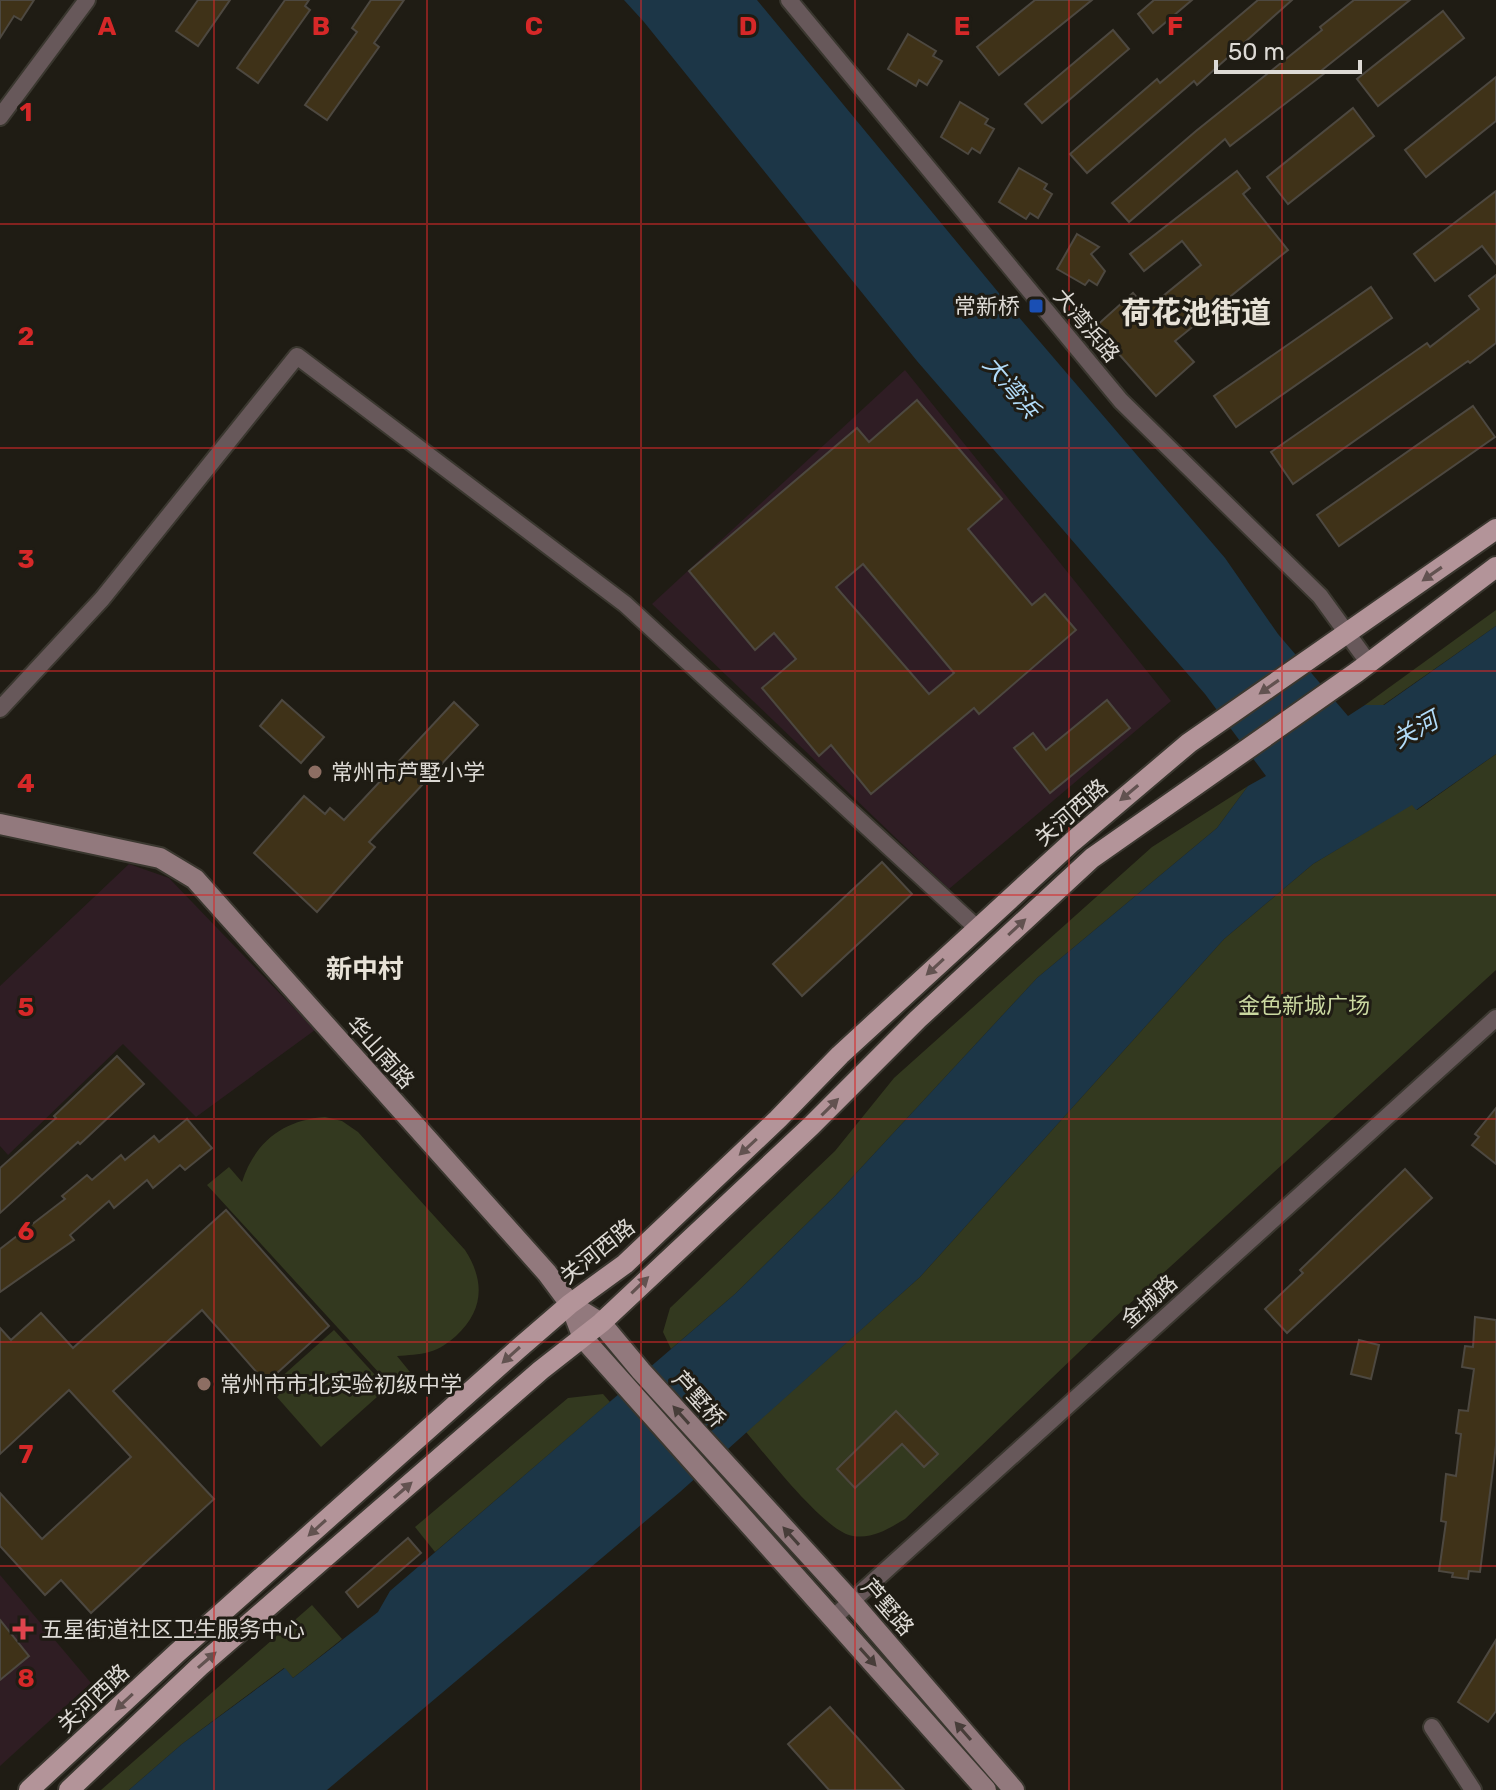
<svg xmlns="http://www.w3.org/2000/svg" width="1496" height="1790" font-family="Rubik,'Noto Sans SC',sans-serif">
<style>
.industrial{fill:#2f1d24}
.medical{fill:#2f1d23}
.green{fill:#33391f}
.water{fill:#1c3647}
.building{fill:#3f3218;stroke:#4d4840;stroke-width:2;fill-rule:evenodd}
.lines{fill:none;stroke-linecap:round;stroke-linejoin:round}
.street-casing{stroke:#3a372f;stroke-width:20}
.secondary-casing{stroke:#3a372f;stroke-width:24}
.primary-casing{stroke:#3a372f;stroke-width:24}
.street{stroke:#67585a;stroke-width:16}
.secondary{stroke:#92797d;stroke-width:20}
.primary{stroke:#b39499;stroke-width:20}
.oneway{fill:#625250}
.oneway2{fill:#473d39}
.grid{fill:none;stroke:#d62828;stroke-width:2;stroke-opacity:0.55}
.transit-dot{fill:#1a4fb4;stroke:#1f1c14;stroke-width:3}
.education-dot{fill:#8d6e63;stroke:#1f1c14;stroke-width:3}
.health-dot{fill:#e0444e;stroke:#1f1c14;stroke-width:3}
.labels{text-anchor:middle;stroke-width:6;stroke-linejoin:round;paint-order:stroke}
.poi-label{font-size:22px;fill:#dddad5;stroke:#1f1c14;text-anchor:start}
.street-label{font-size:22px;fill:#dddad5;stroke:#1f1c14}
.park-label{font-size:22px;fill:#cad8a0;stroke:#1f1c14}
.water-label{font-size:24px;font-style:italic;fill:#b1dbf8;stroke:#1f1c14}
.quarter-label{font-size:26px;font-weight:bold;fill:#e7e2d7;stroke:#1f1c14}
.district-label{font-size:30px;font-weight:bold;fill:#e7e2d7;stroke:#1f1c14}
.grid-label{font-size:26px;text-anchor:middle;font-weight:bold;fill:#d62828;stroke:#1f1c14;stroke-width:6;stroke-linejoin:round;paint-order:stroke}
</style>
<rect width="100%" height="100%" fill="#1f1c14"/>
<g class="industrial">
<polygon points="905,370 1171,701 949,889 652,604"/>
<polygon points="129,864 169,878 315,1030 196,1117 123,1044 8,1155 0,1146 0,986"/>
</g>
<polygon class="medical" points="0,1575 91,1683 0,1766"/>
<g class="green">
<polygon points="1496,610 1496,626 1383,705 1365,705"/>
<path d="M1496,754V970L1126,1307L905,1519C888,1529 873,1539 853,1536C826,1533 766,1455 746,1432L920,1277L1224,939L1313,864L1412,804L1417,810Z"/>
<polygon points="1248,786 1217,828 1037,978 835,1196 735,1294 671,1349 663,1332 670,1308 835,1151 894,1078 1152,847"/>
<path d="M325,1117L342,1121L358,1132L465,1250C485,1281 484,1310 456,1336C448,1343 440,1349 429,1352C419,1355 408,1355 397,1356L410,1372L392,1387L207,1185L229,1167L242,1182C255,1142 283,1120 325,1117Z"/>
<polygon points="334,1330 387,1388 321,1447 269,1388"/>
<polygon points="603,1394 610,1402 435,1552 415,1527 568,1398"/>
<polygon points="312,1605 342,1639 293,1678 284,1668 182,1744 129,1790 101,1790"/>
</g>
<polygon class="water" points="624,0 757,0 1017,315 1225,558 1278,634 1348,716 1365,705 1384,705 1496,626 1496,754 1416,810 1412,805 1313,864 1224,939 920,1277 680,1492 327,1790 129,1790 182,1744 285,1668 293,1678 378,1612 390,1591 735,1294 835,1196 1037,978 1217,828 1248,786 1266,776 1205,694 917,361 644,22"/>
<g class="building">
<polygon points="0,0 34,0 21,20 14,16 0,38"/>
<polygon points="198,0 230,0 198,46 176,31"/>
<polygon points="285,0 309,0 305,6 310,10 258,83 237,68"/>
<polygon points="371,0 404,0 374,43 379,47 327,120 305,105 357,32 352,28"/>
<polygon points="1035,0 1092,0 999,75 977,47"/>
<polygon points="1154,0 1192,0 1153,33 1138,14"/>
<polygon points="1258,0 1292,0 1197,85 1194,81 1087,173 1070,154 1157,79 1160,83"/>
<polygon points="1354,0 1410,0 1322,70 1325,73 1230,146 1225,139 1129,222 1112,203 1196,131 1322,30 1320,27"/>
<polygon points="1443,11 1464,38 1378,106 1357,79"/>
<polygon points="1113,30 1129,49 1042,123 1025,104"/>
<polygon points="908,34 936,51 933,56 942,61 927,85 919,80 916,86 888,69"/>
<polygon points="1496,77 1496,121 1426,177 1405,150"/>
<polygon points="960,102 988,119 985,124 994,129 980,153 972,148 968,154 941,137"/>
<polygon points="1353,108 1374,136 1288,204 1267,177"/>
<polygon points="1019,168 1047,184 1044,189 1052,194 1038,218 1030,213 1026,219 999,202"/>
<polygon points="1237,171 1250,188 1243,194 1288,250 1175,341 1194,362 1156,396 1095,327 1133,293 1147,309 1201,265 1182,241 1144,271 1130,254"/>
<polygon points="1496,191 1496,264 1482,246 1435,281 1414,254"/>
<polygon points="1077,234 1099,247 1091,254 1105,271 1097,285 1089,280 1085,285 1057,269"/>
<polygon points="1496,275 1496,343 1470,363 1468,361 1293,484 1271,452 1427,343 1430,347 1479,309 1469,296"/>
<polygon points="1371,287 1392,318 1236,427 1214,396"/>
<path d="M917,400L1002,499L968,529L1032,605L1045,594L1076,630L979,714L974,708L871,794L831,745L819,756L762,688L796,659L774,633L755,650L689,571L857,428L869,442ZM863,564L954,673L929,694L836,587Z"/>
<polygon points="1473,406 1495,437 1339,546 1317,515"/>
<polygon points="282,700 324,737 301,763 260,726"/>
<polygon points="1107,700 1130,728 1050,793 1014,748 1033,733 1046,750"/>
<polygon points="454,702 478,725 369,842 375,847 317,912 254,853 304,796 325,814 330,808 344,820"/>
<polygon points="882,862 912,894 802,996 773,964"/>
<polygon points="117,1056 144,1084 80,1144 78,1142 0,1213 0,1168 56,1118 54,1116"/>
<polygon points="1496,1108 1496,1164 1472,1145 1479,1137 1475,1134"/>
<polygon points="187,1119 212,1148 185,1170 180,1165 153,1188 147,1180 114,1208 109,1201 70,1235 74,1240 0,1292 0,1249 65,1199 62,1196 87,1175 92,1180 121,1155 125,1160 154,1136 159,1142"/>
<polygon points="1405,1169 1432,1198 1287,1333 1265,1309 1303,1273 1300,1270"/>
<polygon points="226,1210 329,1326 266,1383 202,1310 113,1391 214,1499 91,1613 61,1580 45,1595 0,1546 0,1493 42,1539 131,1457 69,1390 0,1454 0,1328 11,1340 41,1313 73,1348"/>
<polygon points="1475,1317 1496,1320 1496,1445 1480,1572 1469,1571 1468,1579 1452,1577 1453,1573 1439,1571 1446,1522 1441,1521 1446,1474 1456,1476 1461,1434 1456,1433 1459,1410 1468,1411 1474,1369 1462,1367 1465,1346 1473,1347"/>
<polygon points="1359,1340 1379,1345 1371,1379 1351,1374"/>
<polygon points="896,1411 938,1454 924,1467 902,1444 855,1488 837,1469"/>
<polygon points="408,1538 421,1553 358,1607 346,1592"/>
<polygon points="0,1620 29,1656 0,1680"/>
<polygon points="1496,1640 1496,1711 1488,1722 1458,1702"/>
<polygon points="830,1707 904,1790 829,1790 788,1744"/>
</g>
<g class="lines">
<defs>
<g id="street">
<polyline points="789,0 1121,401 1320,596 1368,662"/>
<polyline points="0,117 87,0"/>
<polyline points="0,709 102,599 297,356 625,604 977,928"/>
<polyline points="833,1618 1496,1018"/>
<polyline points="1432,1727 1473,1790"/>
</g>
<g id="secondary">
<polyline points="0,824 160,858 195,879 547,1273 570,1304 583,1338 986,1790"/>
<polyline points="570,1304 601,1323 641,1371 851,1601 1014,1790"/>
</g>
<g id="primary">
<polyline points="29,1790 178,1652 518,1349 570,1304 625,1264 778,1119 840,1055 1072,842 1189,743 1496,529"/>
<polyline points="69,1790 200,1666 541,1370 601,1323 811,1126 918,1019 1092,858 1357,672 1496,567"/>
</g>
</defs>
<use href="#street" class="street-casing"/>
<use href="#secondary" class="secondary-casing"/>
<use href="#primary" class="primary-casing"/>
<use href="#street" class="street"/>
<use href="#secondary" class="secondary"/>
<use href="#primary" class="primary"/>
</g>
<defs><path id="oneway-solid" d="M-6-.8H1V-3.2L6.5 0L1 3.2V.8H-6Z" transform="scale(2)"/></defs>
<g class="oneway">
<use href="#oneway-solid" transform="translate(1432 574) rotate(145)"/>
<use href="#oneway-solid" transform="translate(1269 687) rotate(145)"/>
<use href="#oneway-solid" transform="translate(1129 793) rotate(140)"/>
<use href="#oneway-solid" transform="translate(1017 927) rotate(-43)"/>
<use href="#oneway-solid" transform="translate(935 967) rotate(137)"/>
<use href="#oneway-solid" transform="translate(830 1107) rotate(-45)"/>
<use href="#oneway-solid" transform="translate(748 1147) rotate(137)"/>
<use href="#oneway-solid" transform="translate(640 1285) rotate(-44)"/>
<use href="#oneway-solid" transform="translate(511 1355) rotate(138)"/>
<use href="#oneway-solid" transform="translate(403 1490) rotate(-41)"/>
<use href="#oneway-solid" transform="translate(317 1528) rotate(138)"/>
<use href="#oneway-solid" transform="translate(207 1660) rotate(-41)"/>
<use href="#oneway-solid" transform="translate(124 1702) rotate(137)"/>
</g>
<g class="oneway2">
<use href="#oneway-solid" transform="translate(681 1415) rotate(-132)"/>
<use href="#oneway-solid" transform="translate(791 1536) rotate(-132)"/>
<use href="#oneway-solid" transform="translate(868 1657) rotate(48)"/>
<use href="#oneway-solid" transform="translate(963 1731) rotate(-131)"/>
</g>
<path class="grid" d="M214,0V1790M427,0V1790M641,0V1790M855,0V1790M1069,0V1790M1282,0V1790M0,224H1496M0,448H1496M0,671H1496M0,895H1496M0,1119H1496M0,1342H1496M0,1566H1496"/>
<rect class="transit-dot" x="1028" y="298" width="16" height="16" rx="4"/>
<g class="education-dot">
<circle cx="315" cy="772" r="8"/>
<circle cx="204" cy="1384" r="8"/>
</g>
<path class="health-dot" d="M19 1617h8v8h8v8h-8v8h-8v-8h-8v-8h8z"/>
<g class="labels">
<g class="poi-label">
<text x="1020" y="314" text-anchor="end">常新桥</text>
<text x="331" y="780">常州市芦墅小学</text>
<text x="220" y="1392">常州市市北实验初级中学</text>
<text x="41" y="1637">五星街道社区卫生服务中心</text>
</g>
<g class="street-label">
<text transform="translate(1087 325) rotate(50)" y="8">大湾浜路</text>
<text transform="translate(1071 812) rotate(-41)" y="8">关河西路</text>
<text transform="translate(381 1052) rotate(48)" y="8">华山南路</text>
<text transform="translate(597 1251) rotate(-39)" y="8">关河西路</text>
<text transform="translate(1149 1301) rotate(-42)" y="8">金城路</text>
<text transform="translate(699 1399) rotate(48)" y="8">芦墅桥</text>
<text transform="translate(888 1607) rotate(49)" y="8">芦墅路</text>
<text transform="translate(93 1698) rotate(-43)" y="8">关河西路</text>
</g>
<g class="park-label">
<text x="1304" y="1013">金色新城广场</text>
</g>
<g class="water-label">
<text transform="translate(1011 387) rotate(50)" y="8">大湾浜</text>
<text transform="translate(1415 730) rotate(-29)" y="8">关河</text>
</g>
<g class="quarter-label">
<text x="365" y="978">新中村</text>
</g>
<g class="district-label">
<text x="1196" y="323">荷花池街道</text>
</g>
</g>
<g class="grid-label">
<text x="107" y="35">A</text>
<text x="321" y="35">B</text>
<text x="534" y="35">C</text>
<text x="748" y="35">D</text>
<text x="962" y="35">E</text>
<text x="1175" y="35">F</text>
<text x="26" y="121">1</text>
<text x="26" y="345">2</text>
<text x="26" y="568">3</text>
<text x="26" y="792">4</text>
<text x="26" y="1016">5</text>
<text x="26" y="1240">6</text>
<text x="26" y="1463">7</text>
<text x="26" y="1687">8</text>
</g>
<path d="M1216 60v12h144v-12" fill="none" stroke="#dddad5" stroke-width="4"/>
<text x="1228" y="60" font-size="24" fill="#dddad5" stroke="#1f1c14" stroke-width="6" paint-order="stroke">50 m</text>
</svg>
